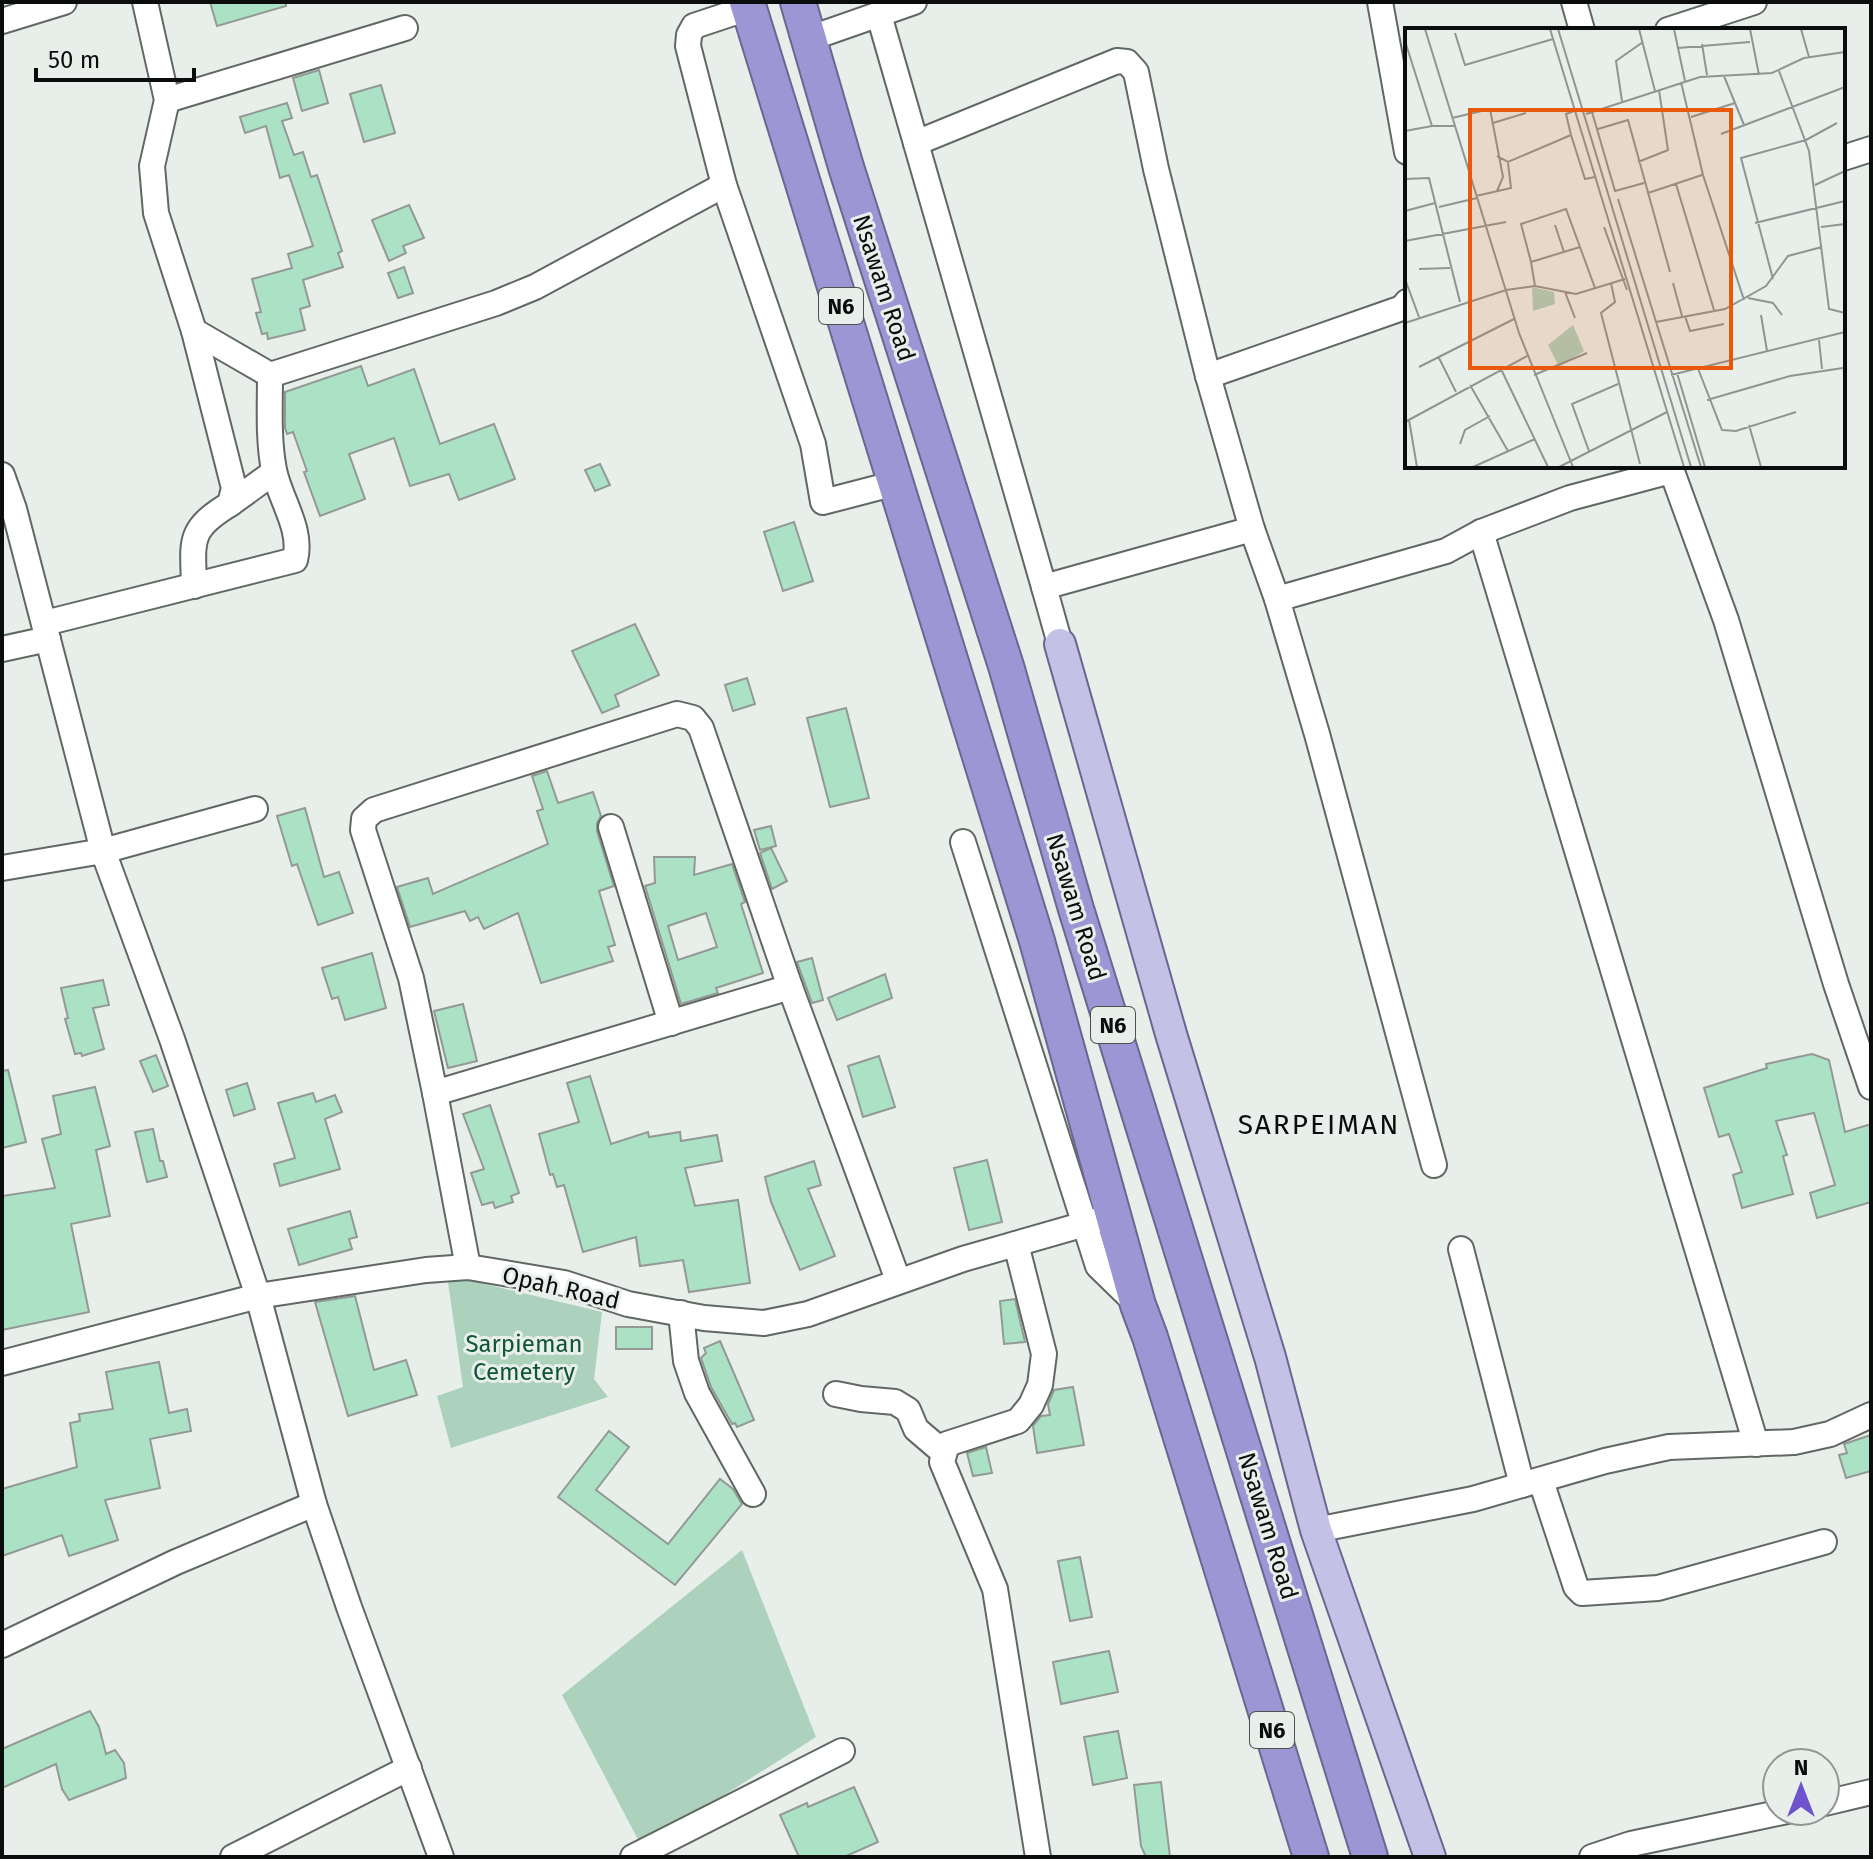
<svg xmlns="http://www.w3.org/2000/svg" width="1873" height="1859" font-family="'Fira Sans',sans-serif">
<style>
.green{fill:#acd1bd}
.building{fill:#abe2c5;stroke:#939a96;stroke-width:2;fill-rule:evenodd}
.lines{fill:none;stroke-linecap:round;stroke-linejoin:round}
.minor-casing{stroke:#616763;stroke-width:28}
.major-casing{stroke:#6a668f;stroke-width:34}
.highway-casing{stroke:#6a668f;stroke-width:38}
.minor{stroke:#fff;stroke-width:24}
.major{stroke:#c4c0e6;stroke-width:30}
.highway{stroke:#9d96d5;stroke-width:34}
.labels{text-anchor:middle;stroke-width:6;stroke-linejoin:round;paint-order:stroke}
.shield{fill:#e8efeb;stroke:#4d514f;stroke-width:2}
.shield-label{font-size:22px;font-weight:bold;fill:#0b0d0c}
.street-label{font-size:24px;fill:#0b0d0c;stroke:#e8efeb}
.park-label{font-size:24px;fill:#105439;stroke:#e8efeb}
.quarter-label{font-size:28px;letter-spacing:2px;fill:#0b0d0c;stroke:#e8efeb}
.inset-road{fill:none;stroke:#909592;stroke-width:2}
.view{fill:#e8590c;fill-opacity:0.15;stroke:#e8590c;stroke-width:4}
.inset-edge{fill:none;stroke:#0b0d0c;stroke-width:4}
</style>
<rect width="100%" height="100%" fill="#e8efeb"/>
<g class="green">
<polygon points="447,1275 602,1312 594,1379 608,1397 451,1448 437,1396 463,1387"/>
<polygon points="742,1550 816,1737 642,1847 562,1695"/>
</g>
<g class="building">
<polygon points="210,2 286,2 286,6 217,26"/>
<polygon points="319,70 328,103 302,111 293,78"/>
<polygon points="381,85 395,133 364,142 350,94"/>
<polygon points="287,103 292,118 282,121 294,155 303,152 311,177 317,175 342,251 338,253 343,267 303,280 310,306 300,309 305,330 268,339 267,333 262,334 256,313 261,312 252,279 292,268 288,254 313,246 289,175 280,178 266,126 245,133 240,117"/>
<polygon points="409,205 424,238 403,246 406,253 389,261 372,220"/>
<polygon points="404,267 413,293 398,298 388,273"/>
<polygon points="361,366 368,386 414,369 440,444 494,424 515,479 459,500 449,474 410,486 394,438 349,454 365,499 320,516 304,472 307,471 293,432 287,434 285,428 285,392"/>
<polygon points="600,464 610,485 595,491 585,470"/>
<polygon points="794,522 813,581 783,591 764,532"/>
<polygon points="635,624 659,675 615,695 619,706 602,713 572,651"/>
<polygon points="747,678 755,704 733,711 725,685"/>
<polygon points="846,708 869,798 830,807 807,718"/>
<polygon points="547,771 558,803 593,792 601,816 597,823 597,831 614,886 599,891 615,945 608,947 613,961 541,983 518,913 484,929 478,917 470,921 465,911 410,927 397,887 428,878 433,894 548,844 537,811 543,809 532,776"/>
<polygon points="305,808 324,877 339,872 353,913 318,925 297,864 292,866 277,816"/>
<polygon points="771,826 776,846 760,850 754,830"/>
<polygon points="771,848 787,881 772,889 760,853"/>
<path d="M654,857H695L694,875L732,864L745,902L741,904L763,973L716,988L718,993L681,1004L645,886L655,883ZM706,913L717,947L678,960L668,926Z"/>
<polygon points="372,953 386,1008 345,1020 338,997 332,999 322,968"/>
<polygon points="812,958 823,1000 812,1003 797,962"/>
<polygon points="885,974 892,998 837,1020 828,998"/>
<polygon points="103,980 109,1005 93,1008 104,1049 82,1056 81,1053 75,1054 65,1019 68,1018 61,988"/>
<polygon points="463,1004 477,1061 448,1068 434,1011"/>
<polygon points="1812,1054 1829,1060 1845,1132 1871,1124 1871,1202 1817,1218 1810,1193 1835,1185 1814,1113 1776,1121 1787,1155 1783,1156 1793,1194 1742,1208 1733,1175 1742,1172 1729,1134 1719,1137 1704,1088 1767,1068 1766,1064"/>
<polygon points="156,1055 168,1086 153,1092 140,1061"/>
<polygon points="879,1056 895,1107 863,1117 848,1066"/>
<polygon points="8,1070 26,1142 2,1148 2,1071"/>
<polygon points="590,1076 611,1144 648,1132 649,1137 680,1132 681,1141 717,1135 722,1161 685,1168 695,1206 738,1200 750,1283 689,1292 683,1260 640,1266 636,1237 583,1252 564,1185 557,1187 553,1174 550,1175 539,1134 579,1122 567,1083"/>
<polygon points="247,1083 255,1109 234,1116 226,1090"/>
<polygon points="95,1087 110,1146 96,1150 110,1216 71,1224 89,1312 2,1330 2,1196 55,1188 42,1139 61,1134 53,1096"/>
<polygon points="313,1093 316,1102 335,1095 342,1112 325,1119 340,1169 280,1186 274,1164 295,1158 278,1103"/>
<polygon points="490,1105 519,1193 511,1196 513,1202 495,1208 493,1202 482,1205 471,1173 484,1169 463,1114"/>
<polygon points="153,1129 160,1161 163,1161 167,1177 147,1182 135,1132"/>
<polygon points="987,1160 1002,1222 969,1230 954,1168"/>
<polygon points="814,1161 821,1185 808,1189 835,1256 800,1270 771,1202 765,1177"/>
<polygon points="350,1211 357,1237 349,1239 352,1249 299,1265 288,1229"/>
<polygon points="355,1296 374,1370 406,1360 417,1395 348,1416 315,1302"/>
<polygon points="1015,1299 1025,1342 1004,1344 1000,1301"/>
<rect x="616" y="1327" width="36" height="22"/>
<polygon points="720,1341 754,1420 737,1427 735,1423 732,1424 711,1387 701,1358 706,1353 704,1348"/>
<polygon points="159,1362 169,1413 187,1409 191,1431 150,1439 160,1488 105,1500 118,1540 69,1556 62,1535 2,1556 2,1489 77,1467 70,1423 80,1421 79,1414 113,1409 106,1372"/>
<polygon points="1073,1387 1084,1445 1037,1453 1033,1426 1041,1416 1050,1415 1048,1404 1054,1390"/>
<polygon points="609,1431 629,1447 596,1490 668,1544 720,1479 733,1489 742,1504 675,1585 558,1497"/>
<polygon points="1871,1435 1871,1471 1846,1478 1839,1455 1847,1453 1844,1444"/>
<polygon points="986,1447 992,1473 973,1476 967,1453"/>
<polygon points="1080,1557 1092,1617 1070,1621 1058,1561"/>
<polygon points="1109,1651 1118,1692 1061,1704 1053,1662"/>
<polygon points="90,1711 99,1727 106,1754 115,1750 124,1763 126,1778 69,1800 62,1789 56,1764 2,1788 2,1749"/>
<polygon points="1118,1731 1127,1778 1093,1785 1084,1737"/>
<polygon points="1161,1782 1170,1857 1146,1857 1141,1846 1134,1785"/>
<polygon points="854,1787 878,1842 844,1857 799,1857 780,1815 807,1803 808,1807"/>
</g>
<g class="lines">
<defs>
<g id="minor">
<path d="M145,2L167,100L152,166L156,213L194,331L234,488L230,504C187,530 193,541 194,586"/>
<polyline points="1380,2 1407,152"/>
<polyline points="1574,2 1582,30"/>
<polyline points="748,8 694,26 689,35 688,46 724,185 813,444 823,502 896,483"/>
<polyline points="879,15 1044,587 1252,529"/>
<polyline points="2,21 64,2"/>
<polyline points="1668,30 1754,2"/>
<polyline points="808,39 914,2"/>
<polyline points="167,100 405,28"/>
<polyline points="916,143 1117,61 1127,62 1136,72 1156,169 1208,376 1252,529 1277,599 1317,734 1434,1165"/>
<polyline points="1843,158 1871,149"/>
<polyline points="194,331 270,375 496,303 535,287 724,185"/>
<polyline points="1208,376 1402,308 1407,302"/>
<polyline points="1670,466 1726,620 1836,984 1871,1087"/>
<polyline points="2,475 14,509 103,851 172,1039 258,1296 314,1504 349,1607 441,1857"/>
<polyline points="230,504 274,472"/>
<polyline points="1481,532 1756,1444"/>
<polyline points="1044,587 1060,644"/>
<polyline points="1277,599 1446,551 1481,532 1570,498 1671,471"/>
<path d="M45,623L295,560C303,529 280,500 274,470C268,439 270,406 270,375"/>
<polyline points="2,649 48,639"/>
<polyline points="611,827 671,1023"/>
<polyline points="963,842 1098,1266 1136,1303"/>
<polyline points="2,868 103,851 255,809"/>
<polyline points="435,1093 411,978 363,830 364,819 374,810 677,714 693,718 701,728 790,987 898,1280"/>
<polyline points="1016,1244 1044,1354 1040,1385 1031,1405 1018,1421 947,1444 942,1462 995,1589 1038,1857"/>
<polyline points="1461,1249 1522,1485"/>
<polyline points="468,1267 435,1093 790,987"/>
<polyline points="681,1313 686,1361 697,1393 753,1494"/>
<polyline points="2,1363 258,1296 426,1270 468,1267 564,1283 628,1304 704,1318 764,1323 808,1314 963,1259 1113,1216"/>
<polyline points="836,1394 861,1399 895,1402 908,1410 916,1429 944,1453"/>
<polyline points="1541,1481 1576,1587 1582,1593 1658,1588 1824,1542"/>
<polyline points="1316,1530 1473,1499 1605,1461 1669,1447 1794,1442 1830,1434 1871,1415"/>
<polyline points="2,1645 176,1562 314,1504"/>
<polyline points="1825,1803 1871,1792"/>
<polyline points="233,1857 409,1768"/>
<polyline points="633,1857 842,1751"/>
<polyline points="1592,1857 1631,1844 1787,1811"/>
</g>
<polyline id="major" points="1060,644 1171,1034 1270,1357 1316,1530 1430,1857"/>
<g id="highway">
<polyline points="747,2 1037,941 1138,1305 1150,1337 1311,1857"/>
<polyline points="798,2 846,167 1006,666 1076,909 1370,1857"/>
</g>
</defs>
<use href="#minor" class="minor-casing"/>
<use href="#major" class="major-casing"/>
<use href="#highway" class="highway-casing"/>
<use href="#minor" class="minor"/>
<use href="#major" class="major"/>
<use href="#highway" class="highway"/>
</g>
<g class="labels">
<g class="shield">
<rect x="819" y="288" width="44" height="36" rx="6"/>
<rect x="1091" y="1007" width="44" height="36" rx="6"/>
<rect x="1250" y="1712" width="44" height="36" rx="6"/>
</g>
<g class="shield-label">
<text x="841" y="314">N6</text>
<text x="1113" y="1033">N6</text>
<text x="1272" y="1738">N6</text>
</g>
<g class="street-label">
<text transform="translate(884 288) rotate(72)" y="8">Nsawam Road</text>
<text transform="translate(1076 907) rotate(73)" y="8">Nsawam Road</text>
<text transform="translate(561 1288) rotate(13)" y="8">Opah Road</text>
<text transform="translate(1268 1526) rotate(73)" y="8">Nsawam Road</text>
</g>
<g class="park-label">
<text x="524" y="1352">Sarpieman<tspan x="524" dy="28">Cemetery</tspan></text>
</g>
<g class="quarter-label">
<text x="1319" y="1134">SARPEIMAN</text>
</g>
</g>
<g transform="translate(1405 28)">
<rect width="440" height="440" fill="#e8efeb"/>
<path d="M127,259L149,264L150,276L128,283ZM168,297L179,323L154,339L143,317Z" fill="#acd1bd"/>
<path class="inset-road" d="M20,1L114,305L168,439M145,1L279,439M153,1L286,439M234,1L250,63M269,1L280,53M345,1L354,47M396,1L404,29M50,5L60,37L148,11M0,13L27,98H49M297,16L302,47M273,20L345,14M374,43L404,123L424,281L440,285M319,48L339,97M276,54L298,147L339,272M217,73L211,33L238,14M169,83L161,86L166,107L180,151L190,149M187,84L210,163L239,155M181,86L295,49L367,45L399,30L440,24M286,89L330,75M47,90L85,81L98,149L92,163M88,95L121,85M193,101L223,92L265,244M0,103L27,98M316,106L440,59M92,128L103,134L166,107M233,134L263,122L254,62M0,151L24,150L55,274M271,156L309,282M410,157L440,143M243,165L297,147M71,168L106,160L103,135M213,171L296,439M34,179L72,170M0,183L30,175M350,195L440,173M150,197L159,224M199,199L222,262M416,199L440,196M0,213L101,194M126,234L116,196L161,181L190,260M14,241L45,240M0,251L14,289M368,251L336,130L401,112L432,95M206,255L210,274L196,285L235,436M268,255L277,288M130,258L126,234L175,219M160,264L170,290M343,270L368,275L377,287M356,287L362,323M280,288L285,303L319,296M251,294L320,281L361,258L383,228L417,219M0,295L101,262L130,258L171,266L220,251M414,312L417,341M33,328L51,364M292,338L317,402L331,403L391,384M14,339L109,291M96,341L143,439M272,345L300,439M129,347L182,325M266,347L440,304M65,357L103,423M302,372L385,348L438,340M4,392L12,439M0,394L122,328M344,397L356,439M55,416L60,402L85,388M184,423L167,376L213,356M68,439L130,411M154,439L262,384"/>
<path class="view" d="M65,82H326V340H65Z"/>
<rect width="440" height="440" class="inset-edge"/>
</g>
<rect width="1873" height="1859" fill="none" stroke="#0b0d0c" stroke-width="8"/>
<g transform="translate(1801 1787)"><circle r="38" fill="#e8efeb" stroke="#909592" stroke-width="2"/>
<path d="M0-6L14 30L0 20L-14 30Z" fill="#6d53cd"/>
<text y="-12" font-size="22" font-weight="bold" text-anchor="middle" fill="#0b0d0c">N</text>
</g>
<path d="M36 68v12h158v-12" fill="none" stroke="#0b0d0c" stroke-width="4"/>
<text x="48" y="68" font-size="24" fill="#0b0d0c" stroke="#e8efeb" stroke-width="6" paint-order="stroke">50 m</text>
</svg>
